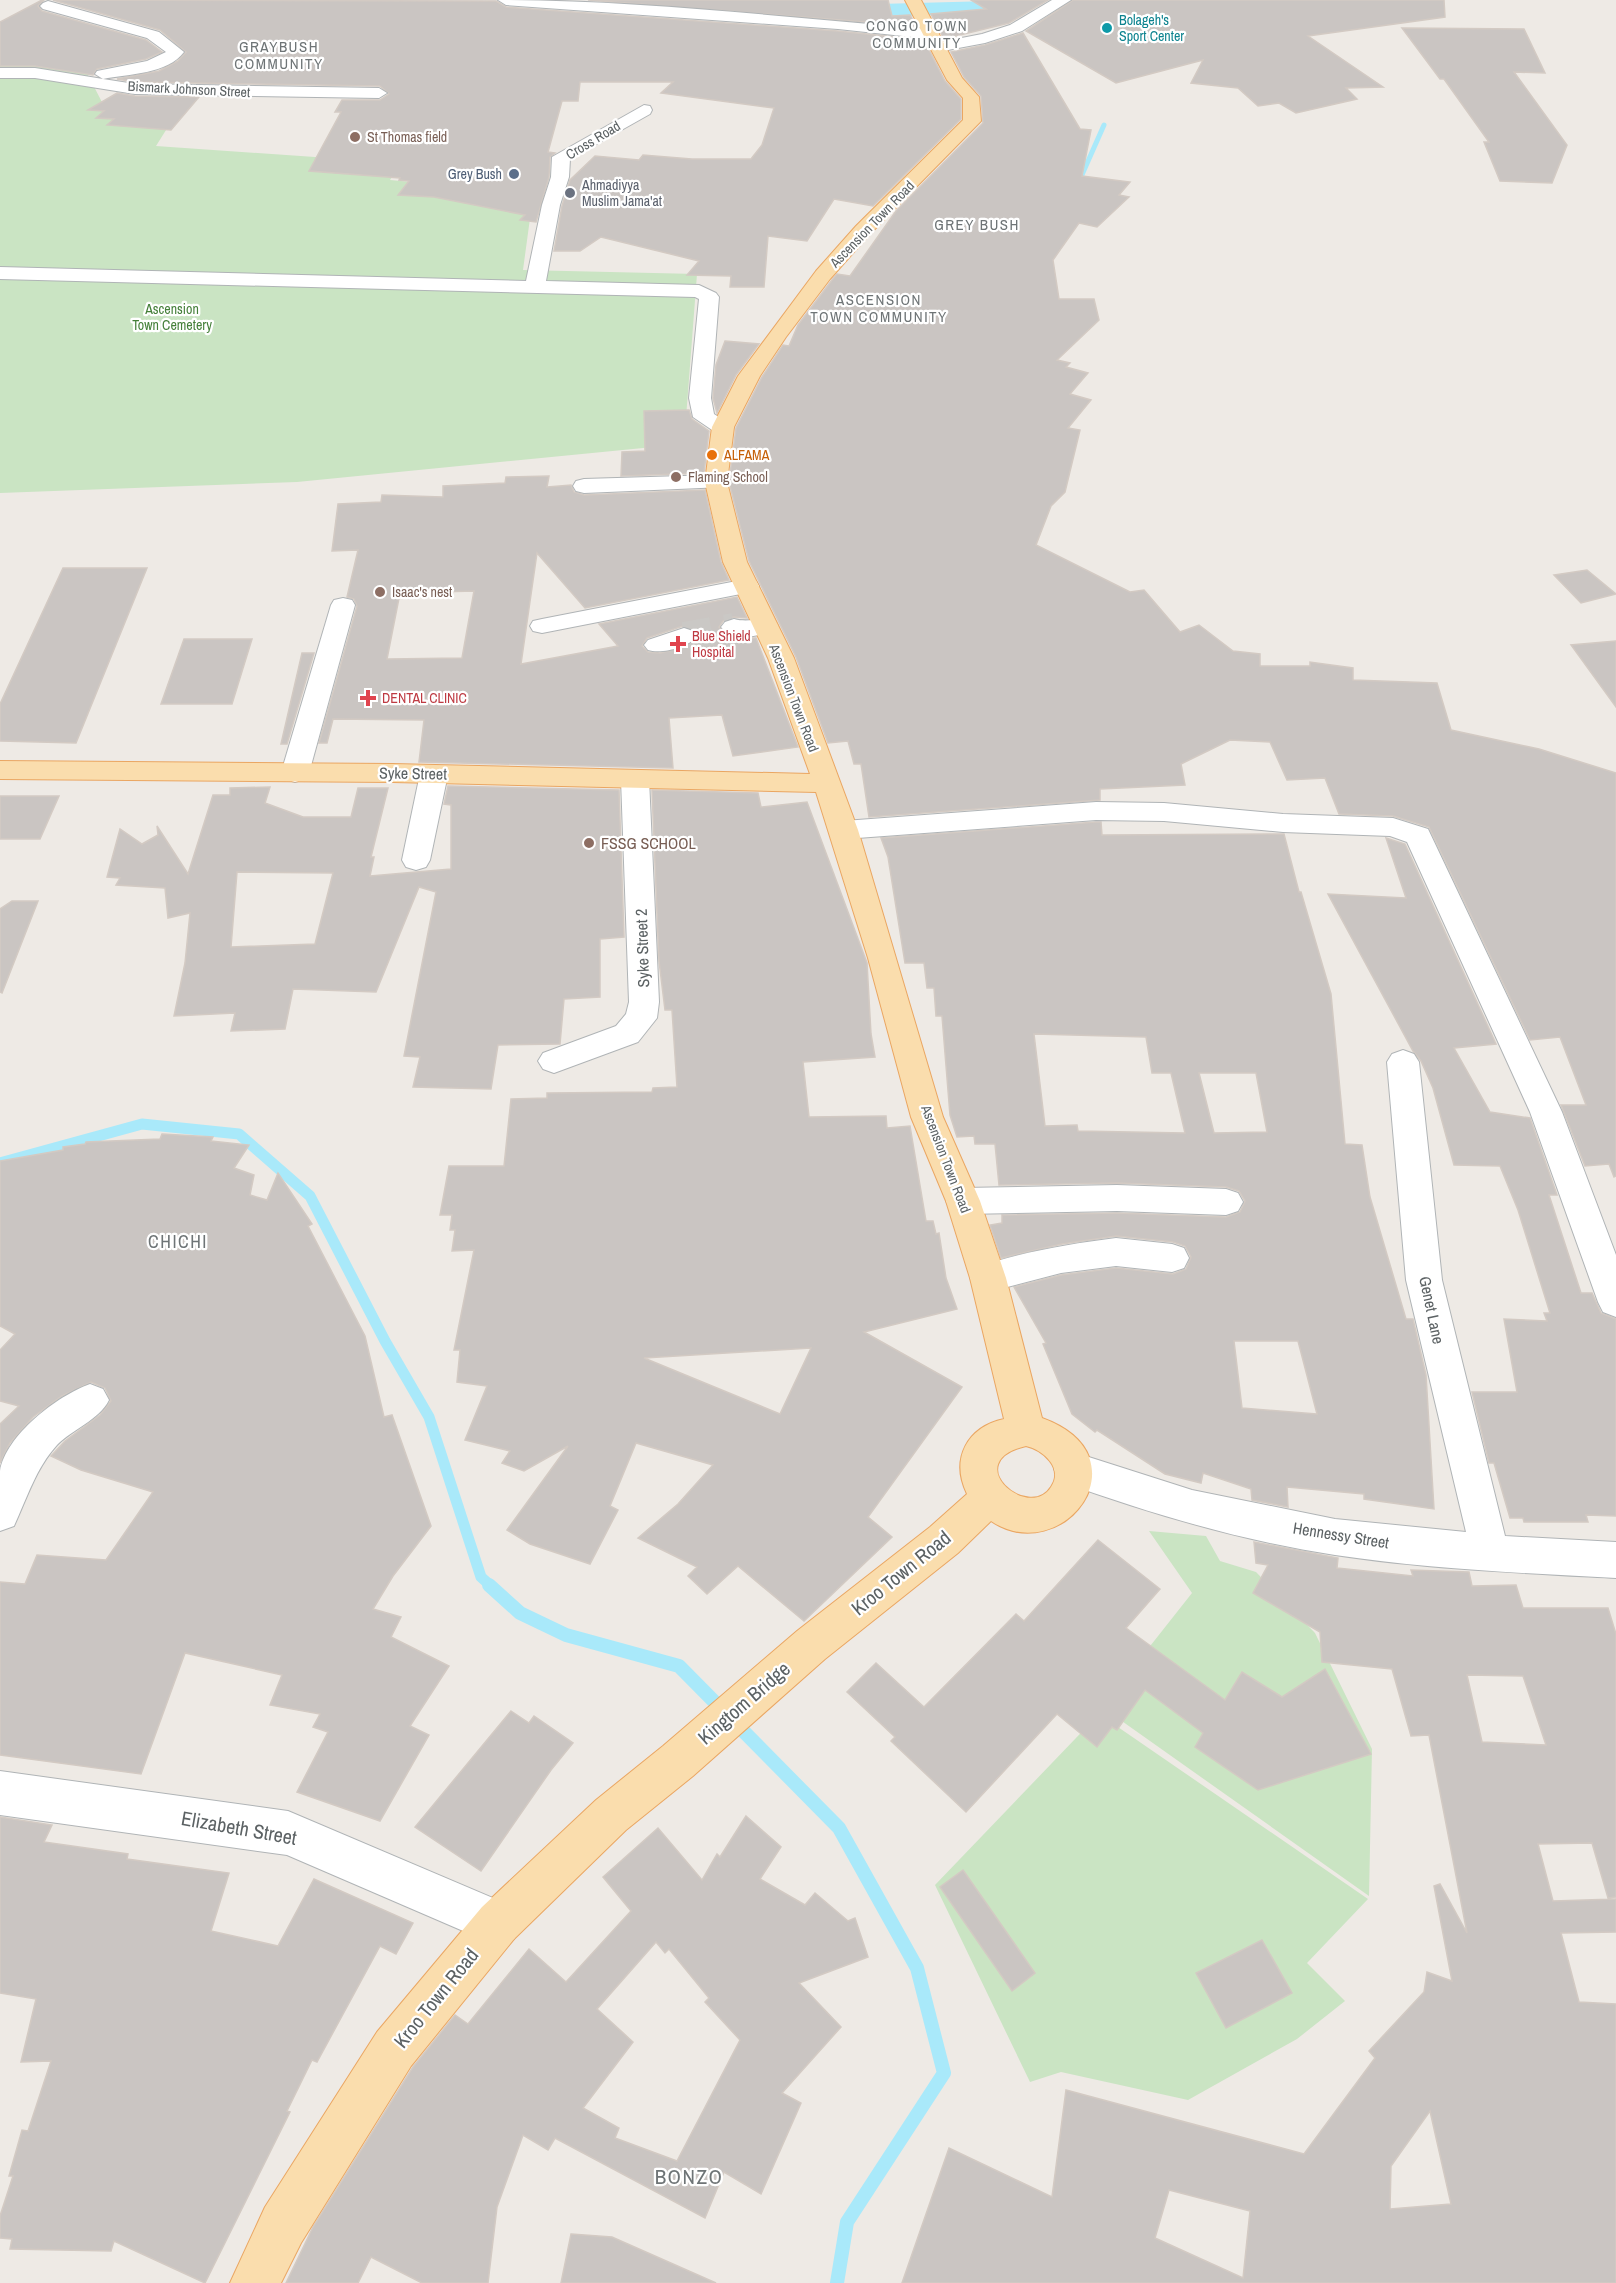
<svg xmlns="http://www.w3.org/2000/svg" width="1616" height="2283" font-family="'Archivo Narrow',sans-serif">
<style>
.green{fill:#cae4c3}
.water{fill:#a9e9fa}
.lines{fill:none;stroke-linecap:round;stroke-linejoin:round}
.stream-far2{stroke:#a9e9fa;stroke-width:5}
.stream-far1{stroke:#a9e9fa;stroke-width:11}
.stream{stroke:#a9e9fa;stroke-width:14}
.building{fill:#cac5c2;stroke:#d3cac3;stroke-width:1.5;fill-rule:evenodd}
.minor-tunnel{stroke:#cac8c5;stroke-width:28;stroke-dasharray:28 14;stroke-linecap:butt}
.minor-casing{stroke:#b0b4b6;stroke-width:2}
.major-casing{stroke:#eaa662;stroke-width:2}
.minor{fill:#fff;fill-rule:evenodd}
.major{fill:#faddad;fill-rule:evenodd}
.culture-dot{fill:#0f9aa8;stroke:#fff;stroke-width:2}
.education-dot{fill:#8d6e63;stroke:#fff;stroke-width:2}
.service-dot{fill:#5c6f8a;stroke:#fff;stroke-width:2}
.worship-dot{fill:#6b7280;stroke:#fff;stroke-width:2}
.food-dot{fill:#e8710a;stroke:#fff;stroke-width:2}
.health-dot{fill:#e0444e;stroke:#fff;stroke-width:2}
.labels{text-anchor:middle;stroke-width:4.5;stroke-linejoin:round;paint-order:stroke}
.far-culture-label{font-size:14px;fill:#0d838f;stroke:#fff;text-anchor:start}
.far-street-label{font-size:14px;fill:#5c6264;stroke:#fff}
.far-education-label{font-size:14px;fill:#785e54;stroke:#fff;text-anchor:start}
.far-service-label{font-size:14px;fill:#4e5e75;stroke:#fff;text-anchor:end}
.far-worship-label{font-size:14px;fill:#5b616d;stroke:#fff;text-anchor:start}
.far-park-label{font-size:14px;fill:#447f39;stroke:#fff}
.far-food-label{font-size:14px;fill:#c56008;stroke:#fff;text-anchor:start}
.far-health-label{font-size:14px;fill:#be3a42;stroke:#fff;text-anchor:start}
.far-neighbourhood-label{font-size:15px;letter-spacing:1.5px;fill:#6e7476;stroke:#fff}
.street-label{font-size:16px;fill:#5c6264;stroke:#fff}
.education-label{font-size:16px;fill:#785e54;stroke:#fff;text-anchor:start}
.neighbourhood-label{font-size:18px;letter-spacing:1.5px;fill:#6e7476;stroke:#fff}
.near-street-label{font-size:20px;fill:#5c6264;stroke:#fff}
.near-neighbourhood-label{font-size:21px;letter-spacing:1.5px;fill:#6e7476;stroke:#fff}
</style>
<rect width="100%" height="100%" fill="#eeeae5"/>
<g class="green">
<polygon points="0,60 98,68 88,75 105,108 178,111 156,146 401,163 390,180 488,189 536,174 523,270 697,274 684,444 297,482 0,493"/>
<polygon points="1149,1531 1206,1536 1220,1561 1256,1572 1315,1633 1372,1749 1369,1896 1102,1707 1192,1593"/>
<polygon points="1099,1714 1368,1899 1307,1963 1345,2001 1297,2039 1188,2100 1061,2072 1030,2082 935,1885"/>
</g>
<path class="water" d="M774,0L842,5L1029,0C978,13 926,18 874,15C841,13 807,5 774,0Z"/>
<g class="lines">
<polyline class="stream-far2" points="1074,185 1081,177 1104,125"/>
<polyline class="stream-far1" points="0,1163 142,1124 239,1134 310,1196 385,1341 429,1417 481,1577 491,1586"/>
<polyline class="stream" points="489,1585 520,1613 566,1635 679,1666 839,1828 917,1968 944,2073 847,2222 837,2283"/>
</g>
<g class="building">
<polygon points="42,0 44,0 38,6 42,11 146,40 162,52 146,59 97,69 93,75 35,66 0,66 0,22"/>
<polygon points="53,0 496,1 506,7 838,31 924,40 945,81 961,99 961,119 873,206 834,199 807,241 768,236 764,287 730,287 731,276 687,275 699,261 601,237 580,251 554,251 562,206 570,180 595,156 639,160 643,155 692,159 751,159 762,145 774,108 661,93 673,82 580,82 578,101 562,101 548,152 555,153 550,157 549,177 536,222 520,220 525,215 434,197 398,195 409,181 399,180 400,178 309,171 341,112 335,112 342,100 380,100 389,94 380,86 135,82 117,79 159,71 178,61 186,52 160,30"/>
<polygon points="588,0 888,0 892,16 910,15 916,26"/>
<polygon points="971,0 1048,0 1009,23 944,39 931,14 986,9"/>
<polygon points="1073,0 1444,0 1445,17 1308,36 1383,87 1346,88 1357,99 1296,113 1279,103 1258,106 1238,88 1191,83 1203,60 1116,83 1026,31"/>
<polygon points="1402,28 1524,29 1545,73 1514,72 1567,145 1552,183 1500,181 1484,142 1489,142 1444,79 1440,79"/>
<polygon points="1023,33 1080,129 1091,130 1082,176 1130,182 1119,195 1129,197 1097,227 1079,223 1053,260 1059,299 1094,299 1099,320 1057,360 1070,363 1066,367 1088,373 1070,394 1091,400 1068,428 1080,430 1065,492 1051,506 1036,545 1130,592 1144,590 1180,632 1199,625 1233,651 1260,654 1260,666 1310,666 1310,662 1353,668 1353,680 1437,683 1451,730 1539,749 1616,773 1616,1176 1614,1177 1609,1164 1585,1166 1561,1105 1586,1105 1560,1037 1530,1040 1429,827 1393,816 1339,814 1325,778 1287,780 1270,742 1230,740 1181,764 1185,785 1100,789 1100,800 869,817 861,764 854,764 848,741 828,743 796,657 749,561 729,482 736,428 762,377 783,345 789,346 798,325 832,280 837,274 850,276 896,211 983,123 981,96 964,77 951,52 985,45"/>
<polygon points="117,93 135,96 199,97 171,130 107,125 114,119 96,118 104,111 88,110"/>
<polygon points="725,341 759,344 736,375 717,413 713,398 716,365"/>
<polygon points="689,410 692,419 709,431 704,473 621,476 622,452 645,451 644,411"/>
<path d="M549,476L547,487L571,485L574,492L584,495L705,490L721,562L729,580L585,608L537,553L521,664L618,646L599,624L737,597L747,618L733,617L723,621L719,627L732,638H756L798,747L733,756L722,715L669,718L673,768L419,762L424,720L333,719L327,743H319L357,606L354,599L347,597L358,550L332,551L338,504L381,502L382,495L443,497V486L505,483L506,477ZM474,591L462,658L387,659L400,593ZM683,626L694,629L699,636L688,646L660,653L648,652L642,646L647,638Z"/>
<polygon points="63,568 147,568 76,743 0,741 0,704"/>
<polygon points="1587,570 1616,594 1581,603 1554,575"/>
<polygon points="184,639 252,639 232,704 161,704"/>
<polygon points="1616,641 1616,707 1571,645"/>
<polygon points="302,653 314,653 287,744 281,744"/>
<path d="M448,786L619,790L624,937L600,939V997L564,999L560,1044L498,1045L491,1089L413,1087L420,1057L404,1056L436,892L419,887L376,992L293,989L285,1029L231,1031L235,1013L174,1016L185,963L190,913L168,918L165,888L116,885L120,878L107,877L120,829L142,844L158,835L157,826L188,874L213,795H230V788L270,787L265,803L303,817H351L358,788H388L371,857H374L370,876L451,869V805L444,804ZM237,872L333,873L315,944L231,947Z"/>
<path d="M652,790L758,793L761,807L807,802L867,963L871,1034L875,1057L803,1062L809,1117L886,1116L887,1128L910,1126L926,1221H933L936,1234L939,1233L946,1278L957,1309L864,1332L962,1387L868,1517L892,1537L804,1621L738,1566L707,1594L688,1576L697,1567L638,1538L678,1504L713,1465L636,1443L610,1506L618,1510L590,1564L530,1544L507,1530L568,1446L524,1471L502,1463L510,1451L465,1440L487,1386L457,1382L460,1350H454L474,1250L452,1251L455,1230H450L452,1215H440L449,1166H504L511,1099L547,1098V1093L652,1092L653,1088L677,1087L672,1010H665L659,961ZM811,1348L780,1414L644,1358Z"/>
<polygon points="0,796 59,796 40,839 0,839"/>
<path d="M1096,822H1101L1102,835L1284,834L1299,892H1301L1331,994L1345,1144L1362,1145L1370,1197L1406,1319H1413L1426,1375L1434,1509L1364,1499V1494L1287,1487L1288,1507L1252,1500L1251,1489L1203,1473L1201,1483L1165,1474L1097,1430L1095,1432L1072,1414L1043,1344L1046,1343L1014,1287L1061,1275L1116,1268L1173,1274L1186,1269L1191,1257L1185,1246L1173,1242L1116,1236L1062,1244L1001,1258L990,1225L1002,1223V1215L1117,1213L1226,1217L1240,1212L1245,1201L1239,1191L1226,1187L1117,1183L999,1185L995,1144H975L974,1136L957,1137L950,1115L942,1016H936L934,988H927L924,963H905L888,857L881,838ZM1034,1034L1146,1037L1152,1073H1171L1185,1133L1078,1131L1077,1125L1045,1126ZM1199,1073H1256L1267,1132L1214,1133ZM1234,1341H1298L1317,1414L1242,1408Z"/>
<polygon points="1386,838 1405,844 1496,1044 1454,1048 1490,1112 1530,1118 1557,1195 1549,1195 1581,1293 1592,1293 1601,1313 1616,1319 1616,1516 1586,1515 1588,1522 1524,1522 1523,1518 1510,1518 1494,1463 1489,1463 1472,1392 1517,1392 1504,1319 1547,1321 1544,1313 1550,1313 1518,1210 1500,1166 1454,1165 1433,1088 1421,1061 1413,1051 1328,894 1406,898"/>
<polygon points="12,901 38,901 2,993 0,992 0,909"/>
<polygon points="162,1134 213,1137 211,1141 249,1145 234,1168 254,1175 250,1195 267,1200 278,1173 312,1224 308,1226 365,1336 384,1417 392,1415 431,1526 393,1576 373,1609 401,1617 391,1637 449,1666 410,1726 429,1735 380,1821 297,1792 328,1732 313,1727 320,1714 270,1705 282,1675 185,1653 141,1774 0,1755 0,1582 25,1584 37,1555 106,1560 153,1492 81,1470 51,1456 65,1441 100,1415 111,1401 105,1388 91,1382 62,1396 33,1417 10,1443 0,1463 0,1424 19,1406 0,1401 0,1350 15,1334 0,1326 0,1161 63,1150 63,1147 85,1144 86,1142 160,1139"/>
<polygon points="1098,1540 1160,1589 1126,1628 1225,1700 1242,1672 1282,1697 1325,1669 1371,1754 1258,1790 1195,1747 1203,1733 1145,1690 1117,1730 1112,1727 1097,1747 1057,1714 966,1812 891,1741 895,1737 847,1692 876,1663 924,1707 1016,1614 1024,1621"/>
<path d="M1254,1542L1338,1558L1337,1568L1413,1576L1411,1570L1469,1572L1472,1586L1516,1585L1523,1608H1608L1616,1634V1897L1608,1898L1592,1843L1538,1844L1553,1901L1616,1899V1932L1561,1933L1579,2002L1616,2004V2283H902L949,2148L1052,2197L1066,2090L1304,2154L1375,2058L1369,2051L1424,1992L1427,1972L1452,1981L1434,1886L1440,1884L1467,1933L1429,1735L1411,1736L1392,1669L1322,1662L1320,1632L1253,1593L1268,1565L1256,1563ZM1467,1675L1523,1676L1546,1745L1482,1742ZM1430,2111L1451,2204L1390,2209L1391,2166ZM1169,2190L1250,2211L1243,2278L1155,2238Z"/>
<polygon points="511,1711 529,1723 534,1716 573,1743 551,1770 481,1871 415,1827"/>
<path d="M746,1816L781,1847L760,1879L805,1905L815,1893L848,1921L855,1918L868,1957L799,1983L841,2027L782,2093L801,2103L761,2194L724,2172L705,2218L555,2138L548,2150L523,2135L497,2207L488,2283H422L371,2257L358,2283H286L313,2227L413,2067L455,2015L468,2024L529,1949L566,1982L631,1911L603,1877L658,1828L702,1880L717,1854L720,1857ZM656,1942L665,1953L669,1949L709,1998L705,2002L740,2040L677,2161L615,2138L619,2128L583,2108L633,2042L597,2009Z"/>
<polygon points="0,1817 52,1825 44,1842 128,1854 127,1859 229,1873 211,1931 278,1946 314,1879 413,1923 396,1954 380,1946 317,2062 312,2060 287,2111 290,2112 205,2283 114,2241 111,2251 10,2249 12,2239 0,2238 0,2216 13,2176 9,2176 22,2130 28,2131 51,2061 21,2062 36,1999 0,1993"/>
<polygon points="963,1870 1035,1973 1012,1991 940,1887"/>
<polygon points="1262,1940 1292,1993 1226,2028 1196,1973"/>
<polygon points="571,2234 612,2237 716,2283 561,2283"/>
</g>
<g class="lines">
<polyline class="minor-tunnel" points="684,636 734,627"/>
<defs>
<g id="minor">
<path d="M498,0C643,0 787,18 931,29L939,34L931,39L838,29L506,5Z"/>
<polygon points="1052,0 1071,0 1022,31 985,43 937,52 929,47 931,44 982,34 1010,25"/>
<path d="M48,1L159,32L184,52C168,74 128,74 103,79L135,84L379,88L387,93L379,98L135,94L35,78H0V68H35L103,79L95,74L97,71L147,61L166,52L147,38L43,9L40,6L43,3Z"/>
<polygon points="644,105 650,106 652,110 650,114 570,159 569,177 560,205 546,281 699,285 716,293 719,297 711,398 714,414 734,427 731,432 715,432 693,417 689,398 699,299 695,297 0,279 0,267 526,281 542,205 551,177 552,157"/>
<polygon points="716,475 724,477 727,482 724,487 584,493 576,491 573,486 576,481 584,479"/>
<polygon points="747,579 756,581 759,586 756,591 542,633 533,631 530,626 533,621 542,619"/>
<polygon points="343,598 352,600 355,605 309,773 305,779 295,782 285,779 281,773 331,605 334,600"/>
<path d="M734,619C748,623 761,617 775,621L778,626L775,631C758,635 733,644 721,627L725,622Z"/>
<path d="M684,628L693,631L697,636C688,648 661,654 648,650L644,645L648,640Z"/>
<polygon points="434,765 444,768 448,774 430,860 426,867 416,870 406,867 402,860 420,774 424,768"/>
<polygon points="635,770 645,773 649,779 659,1002 657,1018 638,1042 554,1073 543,1069 538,1061 543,1053 616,1026 626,1014 629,1002 621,779 625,773"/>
<polygon points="1096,802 1164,803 1283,814 1393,818 1428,829 1562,1112 1616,1255 1616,1317 1603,1312 1598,1302 1530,1112 1407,842 1390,836 1283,832 1164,821 1096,820 844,839 834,837 830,830 834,823 844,821"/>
<path d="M1403,1050L1414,1054L1419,1062L1442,1280L1505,1536L1616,1542V1578C1523,1573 1428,1569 1335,1555C1242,1541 1148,1513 1060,1481L1054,1469L1060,1457L1073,1452L1192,1490L1335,1519L1466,1532L1406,1280L1387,1062L1392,1054Z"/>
<polygon points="1117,1185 1226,1189 1238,1193 1243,1202 1238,1211 1226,1215 1117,1211 963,1214 951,1210 946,1201 951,1192 963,1188"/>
<path d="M1116,1238L1172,1244L1184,1248L1189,1258L1184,1268L1172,1272L1116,1266L1061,1273L988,1292L976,1288L970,1278L976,1268C1021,1252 1068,1244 1116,1238Z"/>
<path d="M90,1384L103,1389L109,1400C99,1420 73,1429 57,1445C36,1468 27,1498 14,1526L0,1531C0,1512 0,1490 0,1471C6,1435 57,1396 90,1384Z"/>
<polygon points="0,1771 288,1811 514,1907 521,1923 514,1939 498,1946 287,1855 0,1815"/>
</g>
<path id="major" d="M905,0H921L962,78L979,97L981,121L870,234L830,279L786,337L760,376L734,427L727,482L747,562L794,658L858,830L943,1117L980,1201L1006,1278L1042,1418C1149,1457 1062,1569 991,1521L958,1553L825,1659L693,1776L626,1830L514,1939L411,2066L301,2243L281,2283H230L265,2207L377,2032L482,1907L596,1800L663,1746L797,1631L930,1527L967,1494C950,1459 967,1427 1004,1419L970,1278L946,1201L911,1117L868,958L816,792L393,782L0,779V761L393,764L810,774L768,658L723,562L705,482L712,427L738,376L816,271L856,226L963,120V98L947,80ZM1026,1446C1043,1450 1064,1468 1051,1487C1029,1522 958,1462 1026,1446Z"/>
</defs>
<use href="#minor" class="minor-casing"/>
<use href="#major" class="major-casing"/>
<use href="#minor" class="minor"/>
<use href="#major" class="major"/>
</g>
<circle class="culture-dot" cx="1107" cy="28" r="6"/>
<g class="education-dot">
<circle cx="355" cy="137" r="6"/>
<circle cx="676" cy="477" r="6"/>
<circle cx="380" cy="592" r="6"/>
<circle cx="589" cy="843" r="6"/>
</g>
<circle class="service-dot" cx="514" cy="174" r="6"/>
<circle class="worship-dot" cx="570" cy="193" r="6"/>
<circle class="food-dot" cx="712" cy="455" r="6"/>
<g class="health-dot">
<path d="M675 635h6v6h6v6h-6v6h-6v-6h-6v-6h6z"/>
<path d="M365 689h6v6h6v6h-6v6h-6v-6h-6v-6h6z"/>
</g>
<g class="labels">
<g class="far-culture-label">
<text x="1119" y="25">Bolageh's<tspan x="1119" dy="16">Sport Center</tspan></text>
</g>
<g class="far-street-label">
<text transform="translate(189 89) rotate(3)" y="5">Bismark Johnson Street</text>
<text transform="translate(593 140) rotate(-31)" y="5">Cross Road</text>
<text transform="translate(872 224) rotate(-46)" y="5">Ascension Town Road</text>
<text transform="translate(794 698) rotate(69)" y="5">Ascension Town Road</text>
<text transform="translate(946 1159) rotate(69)" y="5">Ascension Town Road</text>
</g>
<g class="far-education-label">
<text x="367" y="142">St Thomas field</text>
<text x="688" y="482">Flaming School</text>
<text x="392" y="597">Isaac's nest</text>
</g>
<g class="far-service-label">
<text x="502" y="179">Grey Bush</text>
</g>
<g class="far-worship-label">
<text x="582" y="190">Ahmadiyya<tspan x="582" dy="16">Muslim Jama'at</tspan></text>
</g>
<g class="far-park-label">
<text x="172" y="314">Ascension<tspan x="172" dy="16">Town Cemetery</tspan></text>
</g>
<g class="far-food-label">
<text x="724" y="460">ALFAMA</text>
</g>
<g class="far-health-label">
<text x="692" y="641">Blue Shield<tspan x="692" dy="16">Hospital</tspan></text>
<text x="382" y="703">DENTAL CLINIC</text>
</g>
<g class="far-neighbourhood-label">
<text x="917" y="31">CONGO TOWN<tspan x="917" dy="17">COMMUNITY</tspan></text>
<text x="279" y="52">GRAYBUSH<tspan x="279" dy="17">COMMUNITY</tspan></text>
<text x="977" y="230">GREY BUSH</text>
<text x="879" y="305">ASCENSION<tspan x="879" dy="17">TOWN COMMUNITY</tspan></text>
</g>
<g class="street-label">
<text transform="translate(413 773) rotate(1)" y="6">Syke Street</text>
<text transform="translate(642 948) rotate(-92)" y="6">Syke Street 2</text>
<text transform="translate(1432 1310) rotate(78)" y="6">Genet Lane</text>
<text transform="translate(1341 1535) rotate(9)" y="6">Hennessy Street</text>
</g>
<g class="education-label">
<text x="601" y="849">FSSG SCHOOL</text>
</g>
<g class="neighbourhood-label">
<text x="178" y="1248">CHICHI</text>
</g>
<g class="near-street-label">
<text transform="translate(901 1573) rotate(-39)" y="7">Kroo Town Road</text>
<text transform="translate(744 1703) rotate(-41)" y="7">Kingtom Bridge</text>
<text transform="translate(239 1828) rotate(10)" y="7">Elizabeth Street</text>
<text transform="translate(436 1998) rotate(-51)" y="7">Kroo Town Road</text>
</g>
<g class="near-neighbourhood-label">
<text x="689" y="2184">BONZO</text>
</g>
</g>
</svg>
